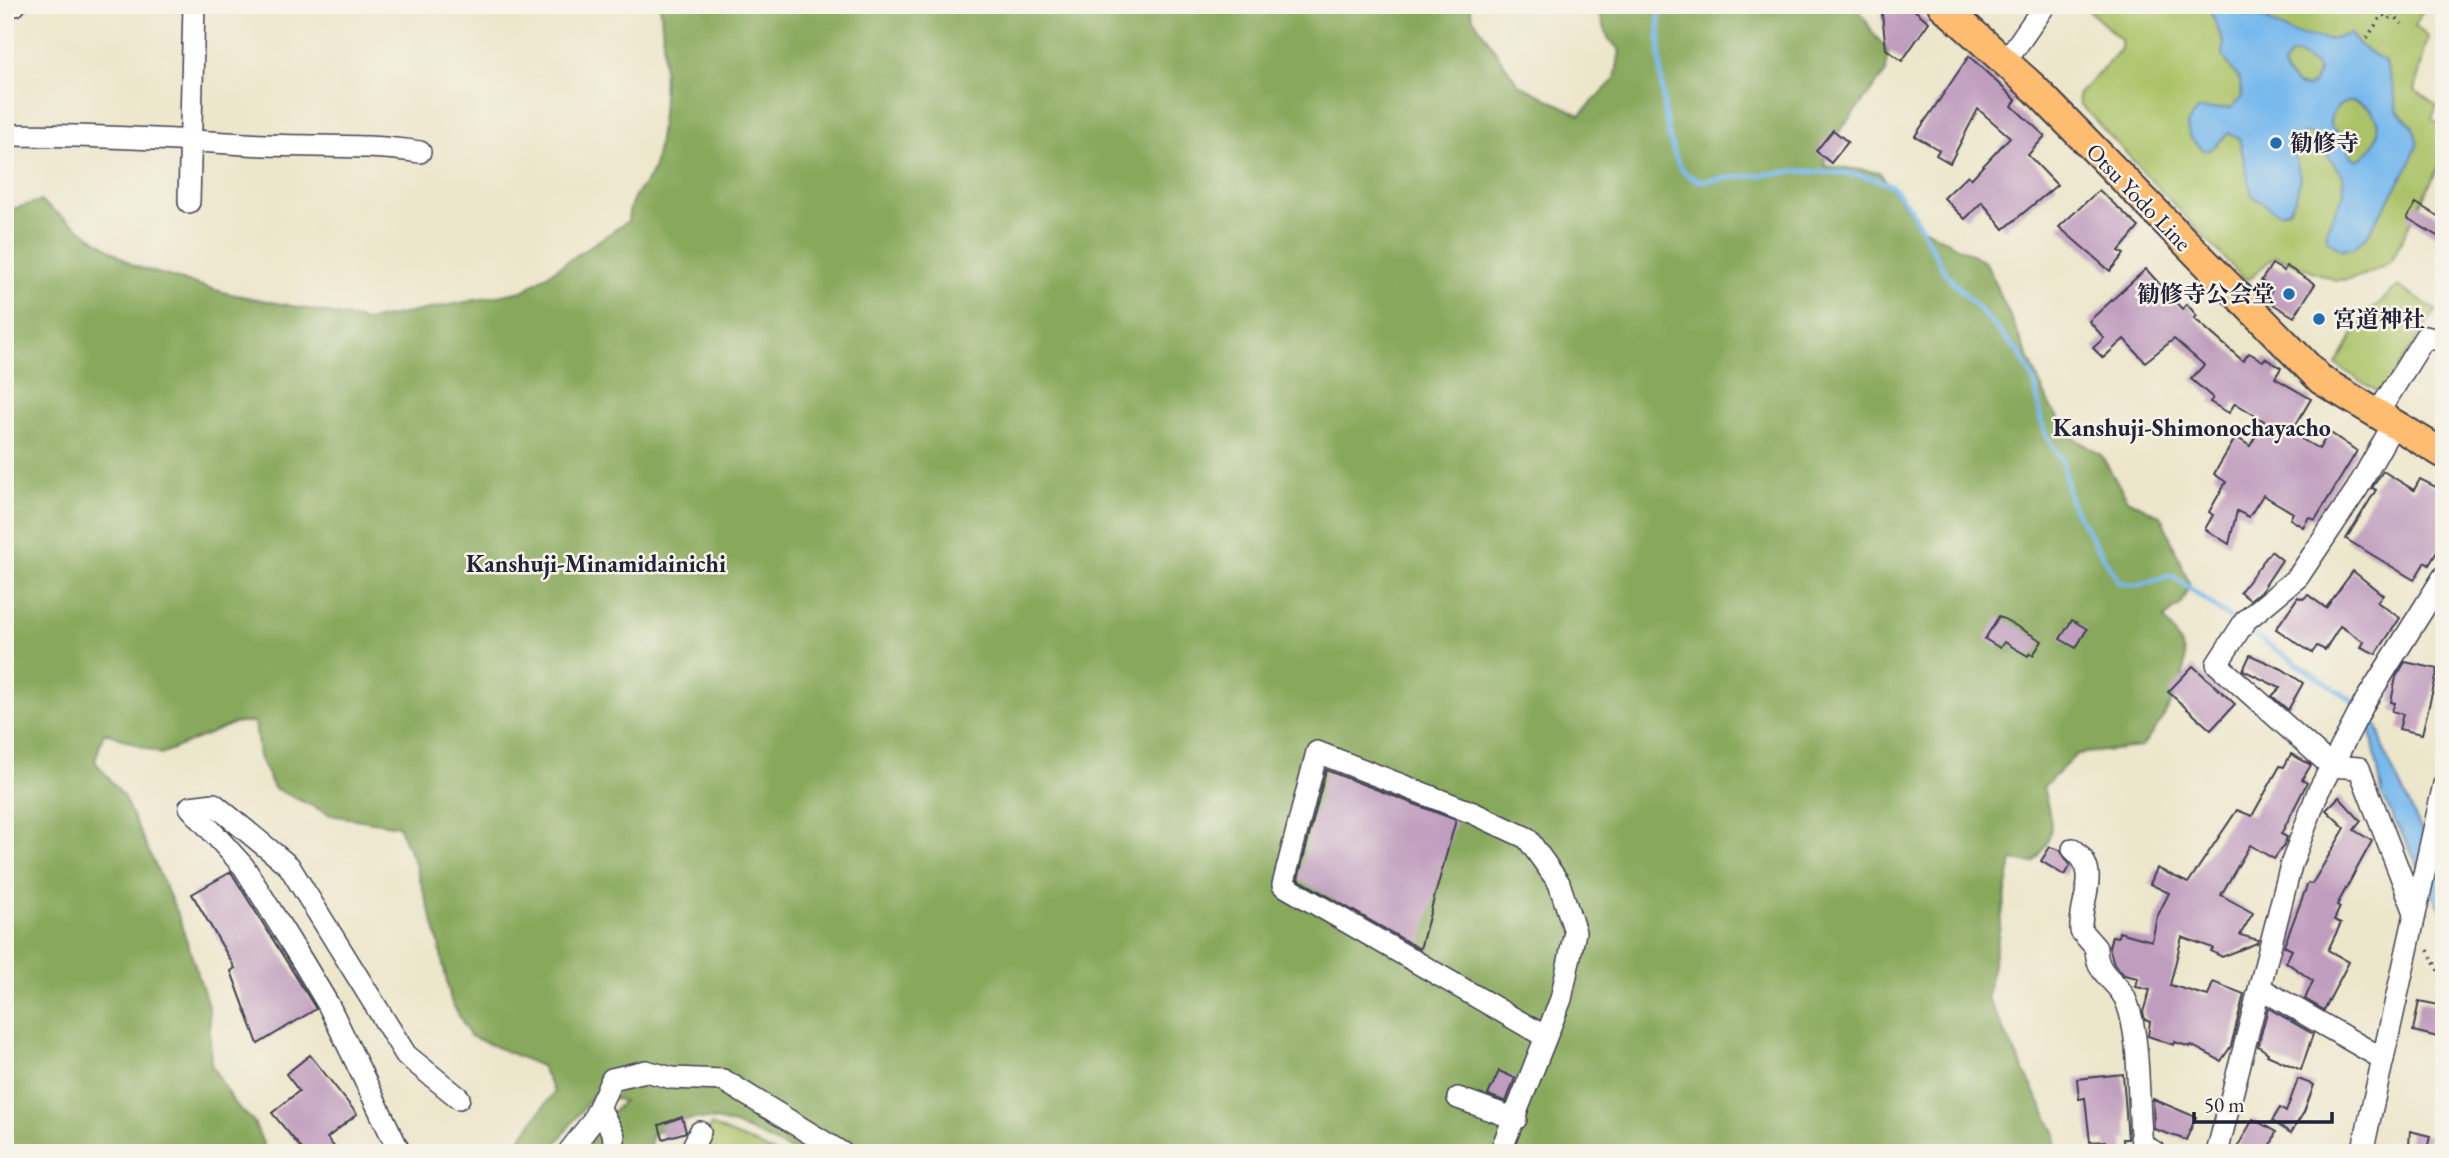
<svg xmlns="http://www.w3.org/2000/svg" width="2449" height="1158" font-family="'EB Garamond','Noto Serif JP',serif">
<style>
.green{fill:#abc368;stroke:#667252;stroke-width:2}
.forest{fill:#88a95c;stroke:#55664c;stroke-width:2}
.water{fill:#78b9ed;stroke:#4d6e94;stroke-width:2;fill-rule:evenodd}
.lines{fill:none;stroke-linecap:round;stroke-linejoin:round}
.stream{stroke:#78b9ed;stroke-width:5}
.building{fill:#bf9dbe}
.minor-casing{stroke:#403f51;stroke-width:24}
.major-casing{stroke:#403f51;stroke-width:32}
.path{stroke:#403f51;stroke-width:3.5;stroke-dasharray:2 5;stroke-linecap:butt}
.minor{stroke:#fff;stroke-width:21}
.major{stroke:#fdbc6f;stroke-width:28}
.poi-dot{fill:#1f6fb2;stroke:#f7f3e8;stroke-width:2.5}
.labels{text-anchor:middle;stroke-width:5;stroke-linejoin:round;paint-order:stroke}
.poi-label{font-size:23px;font-weight:bold;fill:#22223b;stroke:#f7f3e8;text-anchor:start}
.street-label{font-size:23px;fill:#22223b;stroke:#f7f3e8}
.neighbourhood-label{font-size:24px;font-weight:bold;fill:#22223b;stroke:#f7f3e8}
</style>
<rect width="100%" height="100%" fill="#f7f3e8"/>
<filter id="ink" filterUnits="userSpaceOnUse"><feTurbulence type="fractalNoise" baseFrequency=".0143" numOctaves="2"/><feDisplacementMap in="SourceGraphic" scale="14" xChannelSelector="R" yChannelSelector="G"/><feConvolveMatrix kernelMatrix="1 2 1 2 8 2 1 2 1" color-interpolation-filters="sRGB"/></filter>
<filter id="wash" filterUnits="userSpaceOnUse"><feTurbulence type="fractalNoise" baseFrequency=".00686" numOctaves="4" result="noise"/><feDisplacementMap in="SourceGraphic" scale="28" xChannelSelector="R" yChannelSelector="G"/><feGaussianBlur stdDeviation="1.57" result="paint"/><feColorMatrix in="noise" values="0 0 0 0 0 0 0 0 0 0 0 0 0 0 0 0 0 1.4 0 .05"/><feComposite in="paint" operator="in"/></filter>
<g filter="url(#wash)">
<rect width="100%" height="100%" fill="#ece6cb"/>
<g class="green">
<path d="M2083,5H2425L2415,26L2428,37L2415,90L2437,106L2432,119L2444,128V156L2392,260C2378,272 2353,280 2335,280L2275,256L2249,279L2243,278L2079,103L2078,95L2121,49V40Z"/>
<polygon points="2398,286 2436,310 2381,394 2336,365 2364,317"/>
<polygon points="711,1125 776,1153 699,1153"/>
</g>
<path class="forest" d="M660,5H1469L1473,18L1518,84L1580,115L1615,79L1620,50L1609,40L1596,5H1856C1869,23 1870,34 1888,49L1886,72L1824,151L1825,166L1879,172L1920,226L1986,263L2050,406L2071,436L2101,455L2127,499L2161,516L2190,585L2180,605L2164,618C2170,628 2179,639 2183,650C2193,677 2158,728 2141,747L2077,754L2043,787C2051,821 2059,835 2033,863L2012,860L1987,997L2056,1134L2055,1153H796C750,1131 699,1098 651,1136L650,1153H584L593,1134L623,1101L594,1094L549,1153H510L554,1092L541,1066L470,1036L451,1001L436,931L414,861L398,826L331,815L274,788L259,757L255,722L235,723L161,754L104,732L95,761L123,796L177,912L209,1008L211,1064L234,1103L254,1122L267,1153H5V211L40,201L134,266L226,293L367,321L523,291L628,221C630,187 650,187 655,163C665,116 666,54 660,5Z"/>
<g class="water">
<path d="M2208,5H2240L2291,33L2328,40L2350,34L2360,46L2384,61L2393,86L2397,110L2413,127L2418,143L2409,166L2367,236L2354,248L2341,249L2327,240V228L2344,193L2343,176L2311,133L2302,134L2293,143L2300,178L2296,197L2289,210L2279,213L2252,196L2239,138L2229,133L2210,150H2203L2189,136L2187,124L2197,110L2231,108L2242,97L2240,81L2223,56L2224,44ZM2296,54L2314,64L2319,71L2313,84L2307,87L2297,85L2286,74L2283,66L2290,55ZM2353,101C2386,109 2385,145 2358,160L2352,157L2344,138L2330,125C2330,110 2339,103 2353,101Z"/>
<polygon points="2351,698 2374,716 2387,758 2444,877 2444,916 2383,797 2369,721 2352,704"/>
</g>
<g class="lines">
<g class="stream">
<path d="M1659,5C1659,42 1660,146 1685,173C1689,176 1695,179 1700,181L1799,171L1844,173L1877,179L1892,186L1910,208L1946,274L2020,354L2035,383L2041,420L2047,437L2062,461L2071,504L2119,582C2140,590 2152,579 2172,575L2236,623"/>
<polyline points="2245,629 2356,703"/>
</g>
</g>
<g id="blocks">
<g class="building">
<polygon points="1881,5 1908,5 1929,22 1902,61 1886,49"/>
<polygon points="1969,56 2016,100 2012,106 2045,136 2028,155 2057,185 2004,229 1982,202 1965,219 1944,198 1968,175 1971,179 2010,137 1978,109 1950,163 1936,155 1939,150 1915,136"/>
<polygon points="1833,130 1848,142 1831,163 1816,151"/>
<polygon points="2099,190 2139,227 2119,251 2124,254 2110,271 2059,227"/>
<polygon points="2416,203 2444,220 2444,240 2407,218"/>
<polygon points="2272,264 2284,271 2286,266 2315,284 2294,317 2266,300 2273,288 2261,281"/>
<polygon points="2146,269 2182,309 2187,304 2197,316 2194,318 2243,361 2249,353 2263,361 2265,358 2281,368 2275,378 2311,399 2291,433 2319,449 2329,432 2357,451 2315,520 2309,517 2303,527 2290,519 2293,513 2263,495 2249,517 2237,511 2229,544 2205,529 2213,515 2209,512 2226,482 2214,474 2236,437 2250,446 2264,421 2235,403 2229,413 2210,402 2213,398 2191,379 2204,365 2174,339 2145,362 2124,339 2103,358 2093,348 2104,338 2089,321"/>
<polygon points="2383,471 2414,490 2420,479 2444,491 2444,540 2429,565 2425,562 2414,580 2346,539 2376,490 2372,488"/>
<polygon points="2271,551 2282,560 2262,590 2250,600 2240,592"/>
<polygon points="2353,571 2383,595 2377,602 2400,618 2376,654 2361,647 2364,642 2340,626 2325,650 2317,646 2312,653 2276,629 2298,597 2303,599 2308,595 2326,608"/>
<polygon points="1999,616 2042,641 2033,655 2030,653 2028,656 2004,642 2000,648 1985,639"/>
<polygon points="2072,620 2087,629 2076,648 2060,639"/>
<polygon points="2250,655 2282,669 2303,683 2288,710 2272,696 2280,688 2243,670"/>
<polygon points="2405,662 2438,669 2422,734 2399,729 2403,714 2392,711 2395,703 2391,702 2396,677"/>
<polygon points="2193,666 2235,704 2211,730 2168,692"/>
<polygon points="2291,754 2311,765 2302,780 2307,783 2281,834 2287,837 2284,845 2274,859 2250,845 2221,895 2253,913 2240,935 2258,940 2257,943 2222,957 2211,951 2213,948 2182,937 2170,985 2208,996 2213,982 2244,994 2231,1046 2221,1061 2191,1045 2190,1047 2175,1042 2174,1045 2148,1036 2150,1022 2145,1020 2143,1012 2150,990 2136,987 2138,978 2124,975 2114,964 2109,947 2112,936 2118,937 2119,932 2152,941 2157,917 2169,893 2150,884 2157,868 2188,883 2237,810 2252,816 2280,766 2284,767"/>
<polygon points="1326,770 1456,820 1420,949 1298,879"/>
<polygon points="2339,797 2361,821 2354,830 2372,841 2337,905 2340,907 2334,920 2341,923 2328,950 2349,962 2324,1010 2305,999 2313,981 2286,962 2292,950 2284,946 2308,883 2312,884 2345,828 2326,810"/>
<polygon points="2050,847 2060,850 2070,865 2064,875 2041,861"/>
<polygon points="231,872 316,1009 258,1044 231,971 235,968 192,894"/>
<polygon points="2419,1001 2439,1005 2437,1013 2443,1014 2438,1037 2413,1031"/>
<polygon points="2268,1008 2313,1034 2301,1070 2267,1055 2268,1053 2258,1046"/>
<polygon points="310,1055 357,1114 327,1138 339,1153 305,1153 272,1113 299,1091 286,1074"/>
<polygon points="1499,1071 1515,1078 1506,1102 1488,1095"/>
<polygon points="2123,1074 2128,1139 2123,1139 2124,1153 2107,1153 2105,1141 2090,1142 2085,1098 2079,1099 2077,1079"/>
<polygon points="2298,1079 2314,1085 2304,1112 2291,1133 2272,1121 2280,1108 2286,1112"/>
<polygon points="2153,1099 2196,1117 2186,1140 2154,1129"/>
<polygon points="682,1117 686,1132 663,1139 659,1125"/>
<polygon points="2253,1119 2276,1132 2268,1153 2234,1153"/>
<polygon points="2410,1131 2430,1136 2427,1150 2409,1146"/>
</g>
</g>
</g>
<g filter="url(#ink)">
<use href="#blocks" fill-opacity="0" stroke="#403f51" stroke-width="2"/>
<g class="lines">
<defs>
<g id="minor">
<polyline points="5,7 15,5"/>
<polyline points="2006,61 2045,5"/>
<path d="M5,135C85,135 165,139 245,144C304,148 362,143 420,152"/>
<polyline points="189,202 194,5"/>
<polyline points="2376,416 2425,337 2444,341"/>
<polyline points="2393,425 2357,489 2298,577 2245,621 2217,664 2331,766 2359,768 2414,910"/>
<path d="M2073,849C2103,874 2079,898 2081,931L2096,948C2096,977 2119,980 2127,1003C2141,1040 2137,1102 2142,1144L2156,1153"/>
<polyline points="2260,988 2383,1059"/>
<polyline points="1458,1098 1516,1119"/>
<polyline points="599,1107 614,1136 613,1153"/>
<polyline points="400,1153 329,1006 304,964 244,867 190,807 214,804 289,866 406,1055 459,1098"/>
<polyline points="568,1153 592,1122 612,1079 646,1071 672,1078 723,1080 842,1153"/>
<polyline points="690,1153 700,1132"/>
<polyline points="1500,1153 1561,999 1575,932 1559,883 1527,838 1473,813 1317,752 1283,885 1546,1037"/>
<polyline points="2217,1153 2291,865 2318,792 2366,700 2444,576"/>
<polyline points="2362,1153 2444,784"/>
</g>
<polyline id="major" points="1942,5 2034,88 2321,380 2444,454"/>
</defs>
<use href="#minor" class="minor-casing"/>
<use href="#major" class="major-casing"/>
<g class="path">
<polyline points="2365,5 2389,19 2397,5"/>
<polyline points="2392,13 2402,24"/>
<polyline points="2367,38 2382,15"/>
<polyline points="2428,950 2444,983"/>
</g>
<use href="#minor" class="minor"/>
<use href="#major" class="major"/>
</g>
</g>
<g class="poi-dot">
<circle cx="2276" cy="143" r="7"/>
<circle cx="2289" cy="294" r="7"/>
<circle cx="2319" cy="319" r="7"/>
</g>
<g class="labels">
<g class="poi-label">
<text x="2290" y="151">勧修寺</text>
<text x="2275" y="302" text-anchor="end">勧修寺公会堂</text>
<text x="2333" y="327">宮道神社</text>
</g>
<g class="street-label">
<text transform="translate(2139 197) rotate(46)" y="8">Otsu Yodo Line</text>
</g>
<g class="neighbourhood-label">
<text x="2192" y="436">Kanshuji-Shimonochayacho</text>
<text x="596" y="572">Kanshuji-Minamidainichi</text>
</g>
</g>
<rect width="2449" height="1158" fill="none" stroke="#f7f3e8" stroke-width="28"/>
<path d="M2194 1112v10h138v-10" fill="none" stroke="#22223b" stroke-width="3.5"/>
<text x="2204" y="1112" font-size="21" fill="#22223b" stroke="#f7f3e8" stroke-width="5" paint-order="stroke">50 m</text>
</svg>
